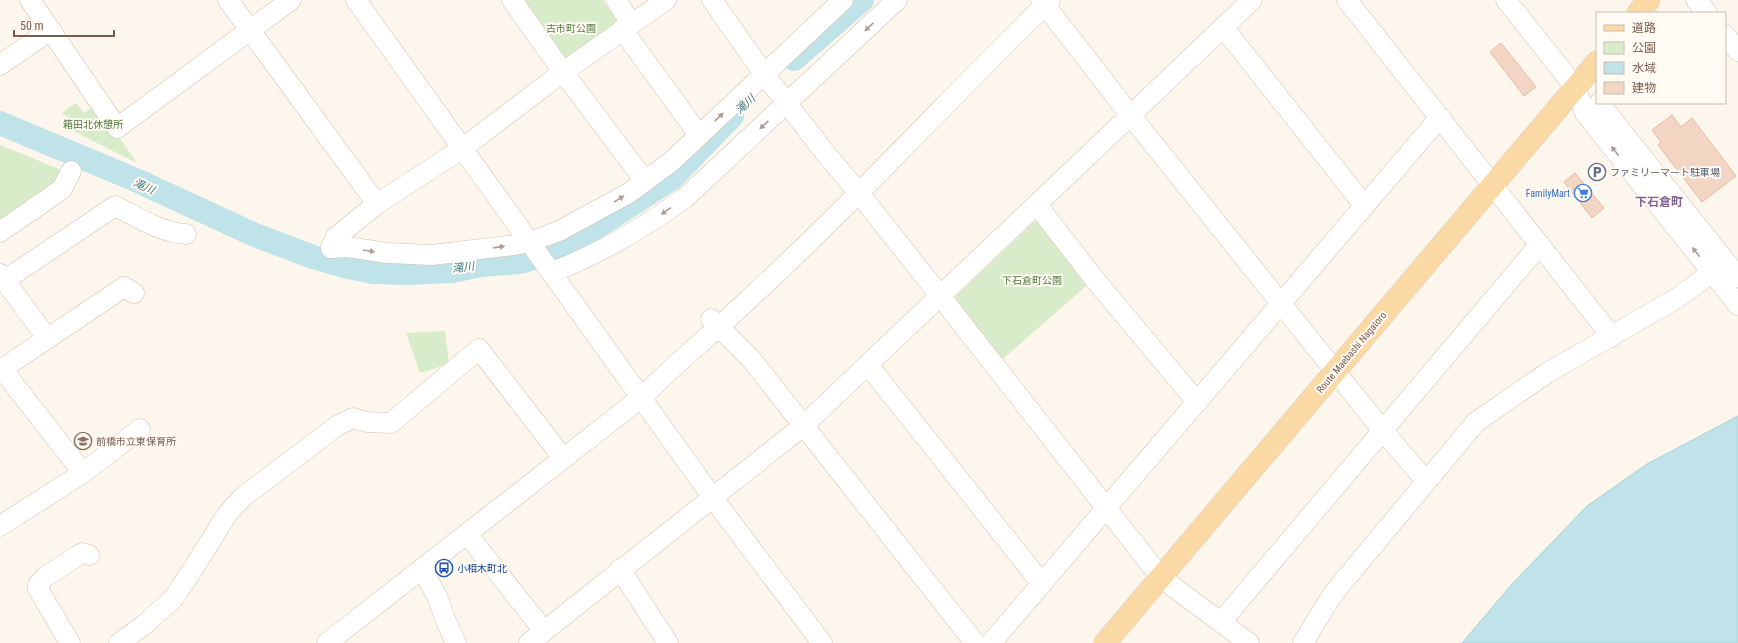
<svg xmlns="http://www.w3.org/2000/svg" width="1738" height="643" font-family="'Roboto Condensed','Noto Sans JP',sans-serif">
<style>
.green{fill:#d8ecc9}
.water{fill:#bfe3e8;stroke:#a5d3da}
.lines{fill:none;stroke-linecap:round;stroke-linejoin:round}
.river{stroke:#bfe3e8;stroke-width:24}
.building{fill:#f3d5c3;stroke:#e6bba3}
.minor-casing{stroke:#d1beb0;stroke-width:21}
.major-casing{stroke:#dad1cd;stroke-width:23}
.minor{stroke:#fff;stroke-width:20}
.major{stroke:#fbd9a5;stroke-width:22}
.oneway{fill:#af9d94}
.labels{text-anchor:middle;stroke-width:4;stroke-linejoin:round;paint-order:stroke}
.park-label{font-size:10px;fill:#537a41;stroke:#fffaf3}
.service-label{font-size:10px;fill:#4e5e75;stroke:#fffaf3;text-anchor:start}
.shop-label{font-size:10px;fill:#366cbe;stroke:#fffaf3;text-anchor:end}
.street-label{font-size:10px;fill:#7a5c4d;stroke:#fffaf3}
.education-label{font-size:10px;fill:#785e54;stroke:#fffaf3;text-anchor:start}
.transit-label{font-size:10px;fill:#164399;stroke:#fffaf3;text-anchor:start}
.water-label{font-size:11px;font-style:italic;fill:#437c86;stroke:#fffaf3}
.quarter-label{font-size:12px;font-weight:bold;fill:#846695;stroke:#fffaf3}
</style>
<rect width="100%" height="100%" fill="#fdf6ec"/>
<g class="green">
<polygon points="517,0 603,0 617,21 616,28 569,63"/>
<polygon points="76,103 84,113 97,105 137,163 71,130 74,121 62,113"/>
<polygon points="0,145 64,171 64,179 0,225"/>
<polygon points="1042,221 1086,278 1086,286 1004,358 1000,358 957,304 955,297 1034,222"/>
<polygon points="445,331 449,364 420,373 406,333"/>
</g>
<polygon class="water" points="1738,416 1738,643 1462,643 1512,584 1587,506 1647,464"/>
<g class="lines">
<g class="river">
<polyline points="794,59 862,0"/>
<polyline points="0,123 138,181 255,235 313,257 344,266 373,272 407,273 452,271 482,265 520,262 559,251 671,179 732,116"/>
</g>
</g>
<g class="building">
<polygon points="1501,43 1536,87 1524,96 1490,52"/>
<polygon points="1672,115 1681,127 1692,118 1736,176 1702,202 1658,145 1661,142 1652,130"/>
<polygon points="1575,173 1604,208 1592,218 1564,182"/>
</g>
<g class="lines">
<defs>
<g id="minor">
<polyline points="30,0 117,128 291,0"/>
<polyline points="228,0 377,204"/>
<polyline points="356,0 713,498 822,643"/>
<polyline points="512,0 563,72 645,181"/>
<polyline points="616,0 631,23"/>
<polyline points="712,0 764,74 826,154 858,192 941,297 1151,565 1172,586 1249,643"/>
<polyline points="1041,0 1131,116 1383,431 1426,481"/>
<polyline points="1347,0 1612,337"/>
<polyline points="1506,0 1575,87 1585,113 1738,305"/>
<polyline points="1696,0 1707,13"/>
<polyline points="1223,27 1364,205"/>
<polyline points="622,29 699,135"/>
<polyline points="1725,35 1738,51"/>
<polyline points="0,65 51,30"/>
<polyline points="1599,103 1738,277"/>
<polyline points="1037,205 1096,281 1197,402"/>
<polyline points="0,232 62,189 71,171"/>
<polyline points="331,248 348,247 387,253 432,255 514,245 530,242 559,231 629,193 672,161 843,0"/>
<polyline points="331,248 336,237 377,204 463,148 563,72 666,0"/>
<path d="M552,272C600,254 643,228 685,198L897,0"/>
<polyline points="0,274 47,338"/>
<path d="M5,280L115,206C137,217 162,233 186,234"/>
<polyline points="711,319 751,359 975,643"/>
<polyline points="868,365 1035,575 1043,582"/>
<polyline points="83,473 2,369 124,287 134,293"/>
<polyline points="0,526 83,473 140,429"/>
<polyline points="468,535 544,631"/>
<polyline points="422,569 438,598 445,619 456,643"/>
<polyline points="620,569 668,643"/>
<polyline points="1221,622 1536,249 1541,246"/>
<polyline points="70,643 38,589 38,585 45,577 79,555 83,553 89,555"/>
<polyline points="119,643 144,625 173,599 191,572 228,513 243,497 338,425 353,418 367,422 391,423 479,349 563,458"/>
<path d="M327,643L642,397C676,363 714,332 749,299C853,203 949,99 1050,0"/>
<polyline points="529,643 803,426 1252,0"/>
<polyline points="991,643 1436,122 1441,118"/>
<polyline points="1303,643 1331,597 1342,583 1476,422 1547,373 1679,297 1712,272"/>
</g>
<g id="major">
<polyline points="1638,13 1649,0"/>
<polyline points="1105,643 1597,62"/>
</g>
</defs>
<use href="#minor" class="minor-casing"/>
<use href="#major" class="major-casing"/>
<use href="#minor" class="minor"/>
<use href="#major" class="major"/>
</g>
<defs><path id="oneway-solid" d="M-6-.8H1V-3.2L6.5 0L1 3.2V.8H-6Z"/></defs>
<g class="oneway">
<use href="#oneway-solid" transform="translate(869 27) rotate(137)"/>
<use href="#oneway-solid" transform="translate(719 117) rotate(-43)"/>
<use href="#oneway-solid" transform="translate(764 125) rotate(137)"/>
<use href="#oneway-solid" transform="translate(1615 151) rotate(-129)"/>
<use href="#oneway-solid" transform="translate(619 199) rotate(-32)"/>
<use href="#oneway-solid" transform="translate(666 211) rotate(145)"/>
<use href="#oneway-solid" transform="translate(499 247) rotate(-8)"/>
<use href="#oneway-solid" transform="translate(369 251) rotate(9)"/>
<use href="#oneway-solid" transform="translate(1696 252) rotate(-129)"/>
</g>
<defs>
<symbol id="parking-ring" viewBox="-11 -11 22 22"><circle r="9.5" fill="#fffaf3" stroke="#5c6f8a" stroke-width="1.5"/><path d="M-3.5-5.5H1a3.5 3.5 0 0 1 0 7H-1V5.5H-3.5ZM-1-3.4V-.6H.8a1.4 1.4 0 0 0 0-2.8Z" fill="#5c6f8a"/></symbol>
<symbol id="supermarket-ring" viewBox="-11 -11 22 22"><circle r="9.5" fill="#fffaf3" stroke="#3f7fe0" stroke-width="1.5"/><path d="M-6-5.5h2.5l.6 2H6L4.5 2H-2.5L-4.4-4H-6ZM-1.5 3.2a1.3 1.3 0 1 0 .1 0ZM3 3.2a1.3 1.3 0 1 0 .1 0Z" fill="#3f7fe0"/></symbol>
<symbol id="school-ring" viewBox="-11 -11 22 22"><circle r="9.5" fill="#fffaf3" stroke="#8d6e63" stroke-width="1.5"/><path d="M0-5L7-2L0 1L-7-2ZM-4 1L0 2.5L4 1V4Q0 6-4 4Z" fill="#8d6e63"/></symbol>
<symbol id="bus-ring" viewBox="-11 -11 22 22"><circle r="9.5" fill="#fffaf3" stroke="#1a4fb4" stroke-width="1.5"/><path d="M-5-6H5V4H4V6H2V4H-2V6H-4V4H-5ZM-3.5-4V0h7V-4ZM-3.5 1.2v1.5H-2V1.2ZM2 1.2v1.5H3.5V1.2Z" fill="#1a4fb4"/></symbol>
</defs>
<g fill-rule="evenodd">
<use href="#parking-ring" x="1587" y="162" width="20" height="20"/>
<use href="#supermarket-ring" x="1573" y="183" width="20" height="20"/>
<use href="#school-ring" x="73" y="431" width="20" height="20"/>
<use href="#bus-ring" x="434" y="558" width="20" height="20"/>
</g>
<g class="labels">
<g class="park-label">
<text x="571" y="32">古市町公園</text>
<text x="93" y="128">箱田北休憩所</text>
<text x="1032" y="284">下石倉町公園</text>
</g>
<g class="service-label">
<text x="1610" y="176">ファミリーマート駐車場</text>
</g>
<g class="shop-label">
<text x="1570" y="197">FamilyMart</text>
</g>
<g class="street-label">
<text transform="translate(1351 352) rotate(-50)" y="4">Route Maebashi Nagatoro</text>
</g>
<g class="education-label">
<text x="96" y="445">前橋市立東保育所</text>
</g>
<g class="transit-label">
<text x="457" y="572">小相木町北</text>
</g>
<g class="water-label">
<text transform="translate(745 104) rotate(-43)" y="4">滝川</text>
<text transform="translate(144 186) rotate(24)" y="4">滝川</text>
<text transform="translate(463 267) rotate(-6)" y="4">滝川</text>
</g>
<g class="quarter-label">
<text x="1659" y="206">下石倉町</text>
</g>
</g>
<rect x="1596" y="12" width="130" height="92" fill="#fffaf3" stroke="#cabbb1"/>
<rect x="1604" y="25" width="20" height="6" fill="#fbd9a5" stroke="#cabbb1"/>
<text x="1632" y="32" font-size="12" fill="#7a5c4d">道路</text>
<rect x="1604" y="42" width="20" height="12" fill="#d8ecc9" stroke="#cabbb1"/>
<text x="1632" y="52" font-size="12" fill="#7a5c4d">公園</text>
<rect x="1604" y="62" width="20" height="12" fill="#bfe3e8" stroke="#cabbb1"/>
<text x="1632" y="72" font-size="12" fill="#7a5c4d">水域</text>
<rect x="1604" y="82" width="20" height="12" fill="#f3d5c3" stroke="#cabbb1"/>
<text x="1632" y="92" font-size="12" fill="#7a5c4d">建物</text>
<path d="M14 30v6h100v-6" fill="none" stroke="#7a5c4d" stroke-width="2"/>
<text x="20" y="30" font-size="12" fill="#7a5c4d" stroke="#fffaf3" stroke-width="3" paint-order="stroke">50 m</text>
</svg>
